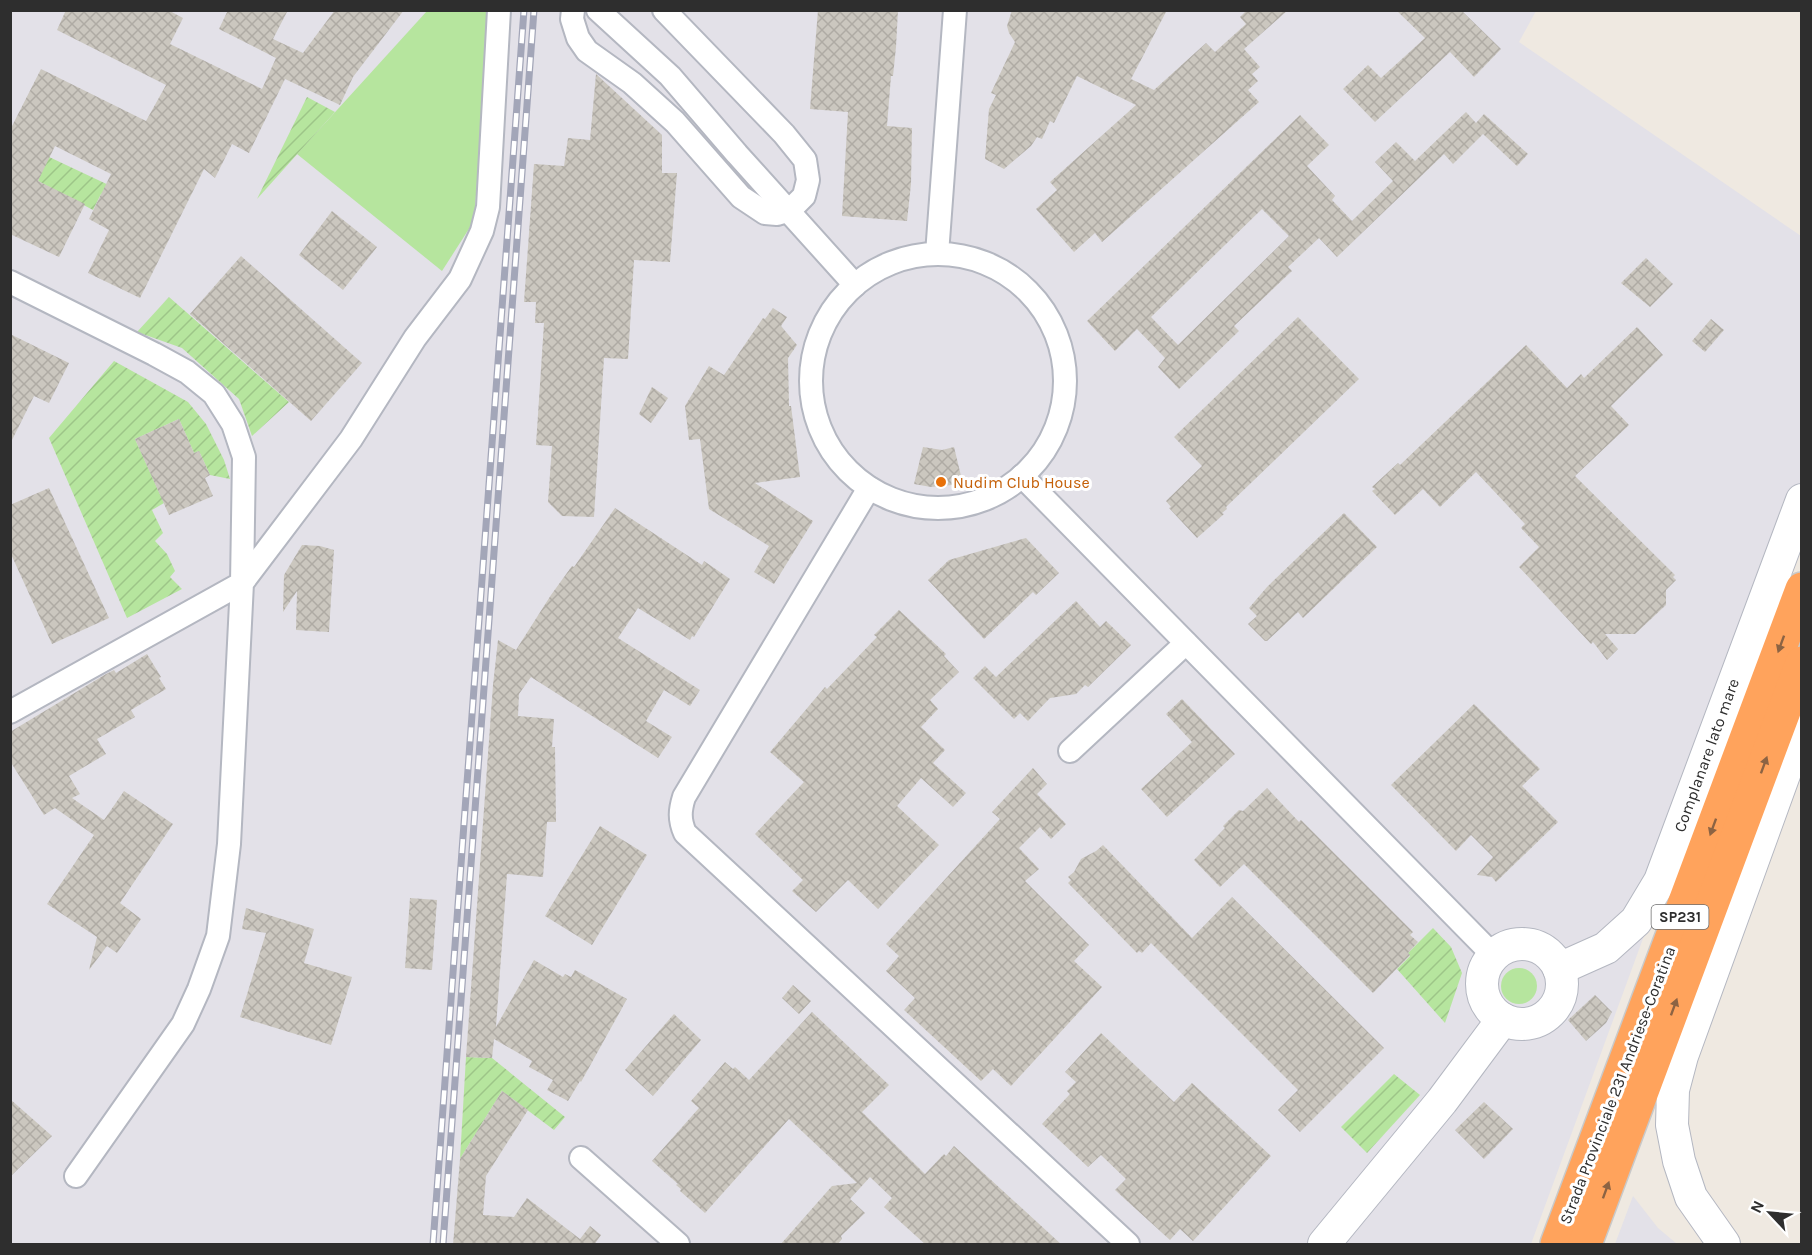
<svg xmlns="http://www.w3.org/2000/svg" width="1812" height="1255" font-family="Karla,sans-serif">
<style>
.industrial{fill:#e3e1e8}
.grass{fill:#b6e59e}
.garden{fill:url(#garden-furrows)}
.building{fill:url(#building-cross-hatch);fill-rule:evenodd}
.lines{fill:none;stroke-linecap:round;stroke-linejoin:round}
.street-casing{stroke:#b4b7c1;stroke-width:26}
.secondary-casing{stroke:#b4b7c1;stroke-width:34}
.highway-casing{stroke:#c9c9c9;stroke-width:36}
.street{stroke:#fff;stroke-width:22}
.secondary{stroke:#fff;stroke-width:32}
.highway{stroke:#ffa35c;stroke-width:33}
.rail-casing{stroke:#a3a6b8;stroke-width:7}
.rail{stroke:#fff;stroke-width:4.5;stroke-dasharray:14;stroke-linecap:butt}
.oneway{fill:#8c6343}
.food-dot{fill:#e8710a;stroke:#fff;stroke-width:2}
.labels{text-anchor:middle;stroke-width:6;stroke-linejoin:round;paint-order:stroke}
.shield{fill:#fff;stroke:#6d6d6d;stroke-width:1.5}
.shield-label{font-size:15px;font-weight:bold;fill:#2e2e2e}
.food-label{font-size:16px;fill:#c56008;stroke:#fff;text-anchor:start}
.street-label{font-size:16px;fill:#2e2e2e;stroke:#fff}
</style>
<defs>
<pattern id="garden-furrows" width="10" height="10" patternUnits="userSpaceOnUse" patternTransform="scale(1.5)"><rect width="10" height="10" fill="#b6e59e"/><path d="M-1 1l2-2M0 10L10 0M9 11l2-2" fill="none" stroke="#9dc588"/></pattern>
<pattern id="building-cross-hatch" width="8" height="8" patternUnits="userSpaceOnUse" patternTransform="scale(1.5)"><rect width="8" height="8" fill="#cbc7bf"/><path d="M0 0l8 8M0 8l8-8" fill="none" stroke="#afaba4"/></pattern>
</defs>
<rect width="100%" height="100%" fill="#efe9e1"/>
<g class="industrial">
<polygon points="10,11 1536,11 1519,42 1801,236 1802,505 1531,1244 11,1244"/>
<polygon points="1633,1196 1658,1228 1677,1244 1615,1244"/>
</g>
<g class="grass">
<polygon points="427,11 490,11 474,221 442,271 297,154"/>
<circle cx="1519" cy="986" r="18"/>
</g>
<g class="garden">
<polygon points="307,97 335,112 257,199"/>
<polygon points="47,156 115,188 101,194 93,210 38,181"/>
<polygon points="169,297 289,402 252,436 239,399 182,348 137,332"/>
<polygon points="114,361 188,402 206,424 224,460 230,479 210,475 199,451 194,453 179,419 135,439 164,503 152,510 163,533 155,541 167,554 175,571 170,577 182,589 127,618 49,438"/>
<polygon points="1433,928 1451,947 1462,973 1445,1023 1397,969 1410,956 1408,953"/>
<polygon points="466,1057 492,1058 565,1117 554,1130 502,1091 460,1159"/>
<polygon points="1394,1074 1420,1095 1367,1153 1341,1127"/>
</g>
<g class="building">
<polygon points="66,10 168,10 183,18 170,44 262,89 276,58 219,29 228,10 288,10 273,39 303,53 335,10 404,10 353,77 340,105 285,79 249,153 232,144 215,178 204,169 140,298 88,273 109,230 89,219 111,174 55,146 38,181 85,204 59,257 10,234 10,130 41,69 146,121 166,85 57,30"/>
<polygon points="818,10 898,10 896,47 893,76 891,76 887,126 912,128 911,184 907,221 842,216 848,112 810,109"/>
<polygon points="1012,10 1167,10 1131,79 1154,90 1206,43 1215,52 1246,24 1240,17 1247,10 1288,10 1244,49 1260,67 1252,74 1258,81 1248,90 1259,102 1102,242 1095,233 1074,252 1036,209 1057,190 1050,182 1136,105 1077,76 1054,123 1050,121 1042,139 1037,137 1031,146 1004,169 985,159 989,109 996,95 991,93 1015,42 1009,33 1007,26"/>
<polygon points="1396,10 1461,10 1501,49 1474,77 1450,52 1375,122 1343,89 1368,65 1381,78 1425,38"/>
<polygon points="596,74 662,135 662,173 677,173 670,262 634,260 628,359 604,358 594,517 562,516 548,502 552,446 536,445 544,323 535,323 536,302 524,302 534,164 564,166 568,138 590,140"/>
<path d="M1466,112L1476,123L1484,114L1528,154L1517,166L1483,134L1453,164L1444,154L1337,257L1319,238L1288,267L1292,271L1234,326L1239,331L1179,389L1158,367L1165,358L1137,329L1115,351L1087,321L1300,115L1329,145L1307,166L1335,196L1332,200L1352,221L1393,181L1375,162L1396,142L1415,161ZM1262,209L1289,236L1178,345L1151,317Z"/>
<polygon points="332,211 377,247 343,290 299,255"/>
<polygon points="241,256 362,363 311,421 190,314"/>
<polygon points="1646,258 1673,284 1650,307 1621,283"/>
<polygon points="773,308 787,317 781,326 797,345 788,358 789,406 791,406 800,477 755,483 813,521 774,584 754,572 769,546 709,509 700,439 689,440 685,406 709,366 724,375 763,318 765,319"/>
<polygon points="1298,317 1359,379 1226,507 1227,509 1222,513 1224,514 1197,538 1169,508 1171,507 1166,501 1202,466 1174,437"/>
<polygon points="1711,319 1724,330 1705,352 1692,341"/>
<polygon points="1637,327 1663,355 1611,406 1629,425 1575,476 1675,575 1673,577 1676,580 1666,590 1666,605 1635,634 1605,634 1618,649 1607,660 1593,642 1591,644 1519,567 1539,547 1521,528 1525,524 1476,472 1440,507 1423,489 1395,515 1372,491 1375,489 1372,487 1398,463 1400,465 1526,345 1567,388 1581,374 1584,378"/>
<polygon points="10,334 69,363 49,403 34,396 10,444"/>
<polygon points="652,387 668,398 651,423 639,414"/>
<polygon points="179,419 194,453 199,451 210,475 205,478 213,496 169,515 135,439"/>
<polygon points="923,447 942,450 954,447 963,484 931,487 914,484"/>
<polygon points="49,488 109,618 52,644 10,552 10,505"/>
<polygon points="615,508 702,565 704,561 730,579 694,637 692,636 690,640 638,608 618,638 700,690 690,706 664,690 646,721 672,737 658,758 531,677 519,694 518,716 554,719 552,747 555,747 556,822 547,822 543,877 507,874 496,1027 534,960 563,977 565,974 571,977 575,970 627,999 581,1082 580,1081 568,1101 547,1090 553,1080 529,1067 532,1061 494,1039 492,1058 466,1057 493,685 498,640 516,650 551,595 572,566 574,567"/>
<polygon points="1344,513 1377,547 1303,618 1298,612 1267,641 1265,641 1248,624 1257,616 1249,608 1267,587"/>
<polygon points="1026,538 1059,573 1036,595 1033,592 984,639 928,580 949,560"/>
<polygon points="302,545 320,546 334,550 329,632 296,630 297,591 283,612 284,575"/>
<polygon points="1076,601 1100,627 1106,621 1131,645 1088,687 1085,685 1076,694 1050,698 1028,721 1020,713 1014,719 973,678 985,666 996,677"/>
<polygon points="899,610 946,654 944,656 959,672 930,700 938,709 921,727 945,750 933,763 966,793 953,807 921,778 897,806 939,845 878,909 848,880 816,912 792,891 803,880 755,834 804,782 770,752 825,687 827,689 877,637 874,635"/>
<polygon points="147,654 161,677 159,678 166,689 131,710 135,717 97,739 106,754 69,776 80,794 72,798 104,820 124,791 173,824 120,903 141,919 117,953 107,946 89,970 97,937 47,904 94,835 55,808 44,815 10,761 10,732 106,674 114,670 116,673"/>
<polygon points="1182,699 1235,754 1167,817 1141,789 1192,742 1166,714"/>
<polygon points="1474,704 1540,769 1522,786 1558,822 1496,882 1492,877 1477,875 1493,857 1471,835 1456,851 1391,785"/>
<polygon points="1033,768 1047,784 1037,794 1066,824 1051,839 1040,827 1019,848 1039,869 1025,881 1089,945 1074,961 1102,987 1011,1086 993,1069 981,1081 904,1010 915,998 886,971 899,956 886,944 1000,819 992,812"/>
<polygon points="1267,788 1299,822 1301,820 1413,932 1410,935 1418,942 1408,953 1410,955 1373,993 1244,864 1220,887 1194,860 1225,828 1223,826 1239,810 1243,811"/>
<polygon points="600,826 647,855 592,945 545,916"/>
<polygon points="1103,845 1192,938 1232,897 1384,1048 1300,1132 1278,1110 1298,1090 1151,943 1142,953 1139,951 1137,953 1068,883 1071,880 1068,877 1074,872 1081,859 1096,851"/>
<polygon points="410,898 437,900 432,970 405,968"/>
<polygon points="246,908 314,929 304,963 352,977 331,1045 240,1017 266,933 242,929"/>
<polygon points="793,985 811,1001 799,1014 782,998"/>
<polygon points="1595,995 1612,1012 1606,1023 1586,1041 1568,1020"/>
<polygon points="812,1012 889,1085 862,1112 925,1174 944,1154 946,1156 954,1146 1062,1245 926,1245 884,1207 892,1198 870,1177 850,1199 865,1213 841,1236 842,1239 837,1245 780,1245 832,1186 857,1183 789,1119 705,1213 680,1191 681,1189 676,1185 678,1184 652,1161 699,1108 691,1101 725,1062 733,1069 735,1067 749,1080"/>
<polygon points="674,1014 701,1040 653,1096 625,1070"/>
<polygon points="1101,1033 1174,1102 1192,1083 1271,1156 1193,1241 1180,1229 1170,1240 1115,1190 1126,1179 1101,1155 1088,1167 1042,1124 1070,1094 1067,1091 1076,1082 1065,1072"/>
<polygon points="502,1091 528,1110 486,1176 483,1215 514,1217 527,1198 580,1239 590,1226 601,1235 594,1245 453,1245 460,1159"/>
<polygon points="10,1099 52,1136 10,1177"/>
<polygon points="1484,1102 1513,1129 1484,1159 1455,1130"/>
</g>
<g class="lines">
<defs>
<g id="street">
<polyline points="573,10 572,19 578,38 587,51 632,83 675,122 741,197 765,213 777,214 790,210 804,196 808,180 805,160 784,134 664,10"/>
<polyline points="598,10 670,76 737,154 855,285"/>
<polyline points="937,254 955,10"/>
<circle cx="938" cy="381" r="127"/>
<polyline points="10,282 154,354 187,372 214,394 233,424 244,457 242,583 10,712"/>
<polyline points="1022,476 1494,956"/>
<path d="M869,488L684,797C680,810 679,819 685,833L1128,1244"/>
<polyline points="1070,751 1186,643"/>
<polyline points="581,1158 678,1244"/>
<polyline points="76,1176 183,1024 199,989 218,936 229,844 242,583 351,439 415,338 460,279 482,231 488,207 499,10"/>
</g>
<g id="secondary">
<circle cx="1522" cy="984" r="40"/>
<polyline points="1559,969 1606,948 1636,921 1660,881 1802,500"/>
<polyline points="1324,1244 1442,1101 1503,1019"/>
<polyline points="1724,1244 1691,1197 1679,1161 1672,1125 1673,1090 1682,1056 1802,725"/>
</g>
<g id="highway">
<polyline points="1557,1244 1802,589"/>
<polyline points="1585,1244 1802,663"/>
</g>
</defs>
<use href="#street" class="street-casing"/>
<use href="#secondary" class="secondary-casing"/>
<use href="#highway" class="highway-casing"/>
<use href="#street" class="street"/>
<use href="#secondary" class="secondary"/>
<use href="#highway" class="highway"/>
<defs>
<g id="rail">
<polyline points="433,1244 524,10"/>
<polyline points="443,1244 534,10"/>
</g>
</defs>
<use href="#rail" class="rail-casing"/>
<use href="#rail" class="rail"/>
</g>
<defs><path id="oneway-solid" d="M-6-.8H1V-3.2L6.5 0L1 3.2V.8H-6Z" transform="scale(1.5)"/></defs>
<g class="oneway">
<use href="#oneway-solid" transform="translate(1781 644) rotate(110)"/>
<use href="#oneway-solid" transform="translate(1764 765) rotate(-70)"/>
<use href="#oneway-solid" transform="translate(1713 827) rotate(110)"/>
<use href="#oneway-solid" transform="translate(1674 1007) rotate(-70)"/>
<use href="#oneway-solid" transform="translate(1606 1190) rotate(-70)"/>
</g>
<circle class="food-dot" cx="941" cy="482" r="6"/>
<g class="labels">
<rect class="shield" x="1651.5" y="905" width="57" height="24" rx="4.5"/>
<g class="shield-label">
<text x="1680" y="922">SP231</text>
</g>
<g class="food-label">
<text x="953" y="488">Nudim Club House</text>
</g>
<g class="street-label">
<text transform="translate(1706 755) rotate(-70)" y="6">Complanare lato mare</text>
<text transform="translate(1617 1085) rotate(-69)" y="6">Strada Provinciale 231 Andriese-Coratina</text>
</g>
</g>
<rect width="1812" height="1255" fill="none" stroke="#2e2e2e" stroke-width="24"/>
<g transform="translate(1770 1213) rotate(296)" stroke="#ffffff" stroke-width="4.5" paint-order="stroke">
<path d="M0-4.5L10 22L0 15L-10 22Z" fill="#2e2e2e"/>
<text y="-9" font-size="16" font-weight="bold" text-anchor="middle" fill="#2e2e2e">N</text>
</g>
</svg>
